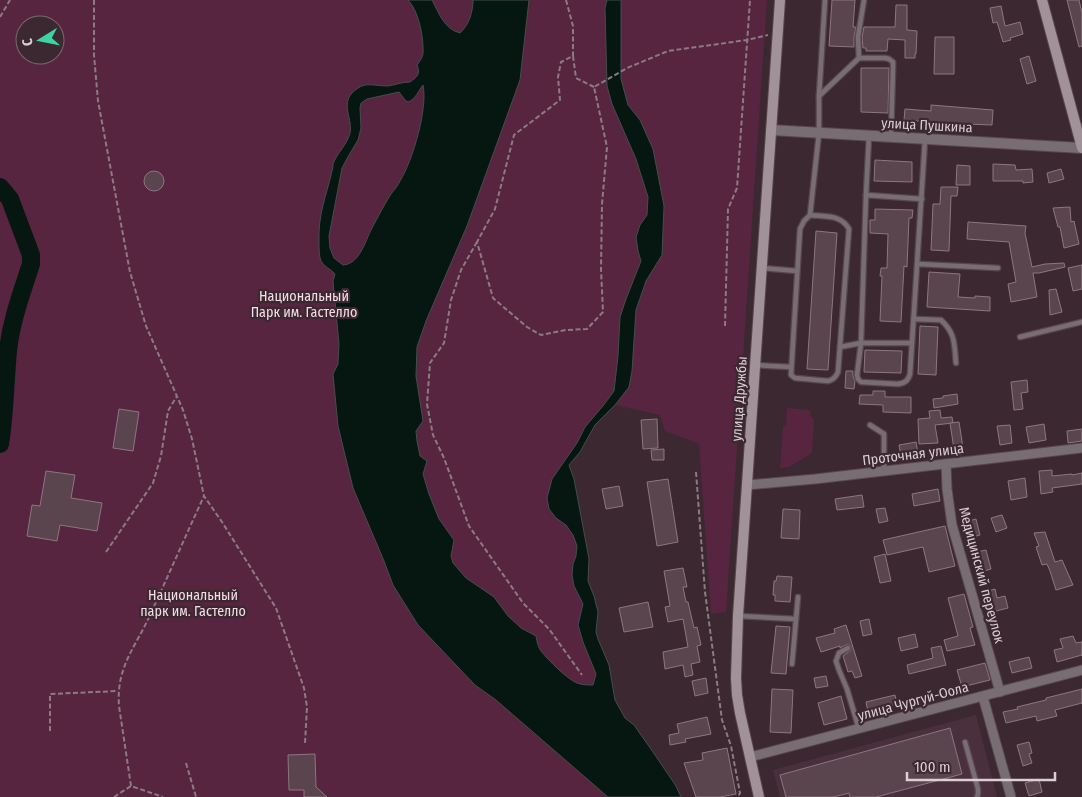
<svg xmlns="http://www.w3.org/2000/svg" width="1082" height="797" font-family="'Fira Sans Condensed',sans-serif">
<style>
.built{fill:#4a303c}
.green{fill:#57253f;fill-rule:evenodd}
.water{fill:#061610;stroke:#464d4b;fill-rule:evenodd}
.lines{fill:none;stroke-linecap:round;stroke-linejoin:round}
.river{stroke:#061610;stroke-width:18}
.building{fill:#5a454f;stroke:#8d7680}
.service-casing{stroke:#58464e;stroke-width:7}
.minor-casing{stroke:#58464e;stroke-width:11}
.tertiary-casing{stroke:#58464e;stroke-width:12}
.secondary-casing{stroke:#58464e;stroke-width:12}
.path{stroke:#8b7b82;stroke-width:2;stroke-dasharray:5 2.5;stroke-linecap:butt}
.service{stroke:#776d72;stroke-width:4.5}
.minor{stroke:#776d72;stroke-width:9}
.tertiary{stroke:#776d72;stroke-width:10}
.secondary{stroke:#a19198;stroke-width:10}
.labels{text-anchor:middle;stroke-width:4.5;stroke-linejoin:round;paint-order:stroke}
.street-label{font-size:14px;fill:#dbced4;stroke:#3b2831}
.park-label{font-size:14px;fill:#f6dce7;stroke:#3b2831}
</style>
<rect width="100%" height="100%" fill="#3b2831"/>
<polygon class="built" points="976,715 997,797 780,797 773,770"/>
<g class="green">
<path d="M0,0H767L726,612L711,614L699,444L665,431L660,415L615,405L619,399L614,398L563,463L610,706L665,797H0ZM25,25H55V55H25Z"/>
<polygon points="787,408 810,410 811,416 814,420 812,453 789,467 780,468 783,426 786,426"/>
</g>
<path class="water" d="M408,0H432C439,13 444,29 460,33C469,25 473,12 473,0H529L520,80L467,226L426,321L417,347L416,376L423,421L416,431L417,441L420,456L427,461L423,474L429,494L439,519L454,540L451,556L453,563L466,578L494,597L508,616L521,628L536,636C537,642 538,647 541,651C548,660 567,679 577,683C582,685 588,685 593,685L596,674L583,642L578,625L583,604L574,586L572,575L573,564L576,556L577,546L573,535L566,525L556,518L549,509L547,498L552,479L577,443L585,427L603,406L614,391L618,356L620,317L626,299L641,261L638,251L636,237L640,225L647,215L648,197L636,159L612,104L607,86L605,8L607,0H621V79L628,105L640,120L653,149L664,206L662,255L646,281L636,310L632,371L629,387L615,405L595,425L580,452L569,465L574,479L589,559L588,581L594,596L598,612L596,632L598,639L609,665L615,700L625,718L634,725L653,752L676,786L681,797H608L496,700L475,685L418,625L393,585L384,561L353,488L338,426L333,374L338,364L339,344L333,281L335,274C331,269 324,267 321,261C319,256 319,248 319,242C318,214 326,197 332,171C333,169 333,166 333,164C337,153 347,145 350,133C353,120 341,105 352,93C355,90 360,86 365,85C372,84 380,86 388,86C395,85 402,82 410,82C417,77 421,74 417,65C420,61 422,58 423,54C424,39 419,11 408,0ZM423,85C428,108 413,160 400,181C398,186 394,190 391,194C384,205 378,217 372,228C365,241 360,264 343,265L334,258L330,248L329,236L342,168L349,155L358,140L361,128L360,108L361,103L367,99L399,92L405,100L408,102C416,99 418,91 423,85Z"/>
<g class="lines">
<path class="river" d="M0,187L10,199L31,255V264C22,292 11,321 8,351C5,382 5,413 0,444"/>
</g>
<g class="building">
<polygon points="832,0 855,0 853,27 856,27 854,37 854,47 829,46"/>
<polygon points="1067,0 1079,0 1082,13 1082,46 1079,47"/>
<polygon points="896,5 907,5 907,30 917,31 916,54 915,54 915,58 905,58 905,40 888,39 887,51 866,51 866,48 863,48 862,37 864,27 895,27"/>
<polygon points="1001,6 1005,26 1020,22 1023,34 1010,38 1011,40 1003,42 997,22 993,23 990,8"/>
<polygon points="935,37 954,37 954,74 934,74"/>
<polygon points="1029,56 1036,81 1027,84 1020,59"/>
<polygon points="861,68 889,68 888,113 861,112"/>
<polygon points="931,105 993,110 992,125 939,123 939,124 930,124 931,122 904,120 905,109 931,111"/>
<polygon points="875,160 912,162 912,182 874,181"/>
<polygon points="993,164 1015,165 1016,170 1032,169 1033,182 1023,183 1023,181 993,181"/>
<polygon points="957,165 970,166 970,185 956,185"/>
<polygon points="1061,169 1064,179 1049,183 1047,173"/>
<circle cx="154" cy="181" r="10"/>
<polygon points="941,187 958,187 957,196 951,196 949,251 931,250 933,204 940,204"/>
<polygon points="1070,207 1071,222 1074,221 1079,244 1064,248 1060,227 1058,227 1053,208"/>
<polygon points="875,209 913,210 912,218 909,218 907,267 904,266 901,322 880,321 882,276 880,276 881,268 887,268 888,234 870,233 870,220 875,220"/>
<polygon points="968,222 1026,226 1025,233 1032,267 1045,264 1064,263 1065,267 1039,273 1033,273 1037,297 1011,302 1008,284 1016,282 1009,242 967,239"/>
<polygon points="816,231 837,233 828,370 807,369"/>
<polygon points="1082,265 1082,289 1073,291 1068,268"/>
<polygon points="929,272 960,274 958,297 975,298 975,296 990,297 990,311 927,307"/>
<polygon points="1056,289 1062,312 1050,315 1049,290"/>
<polygon points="920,326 938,327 936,375 918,374"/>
<polygon points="865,350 902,351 901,373 864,372"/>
<polygon points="846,371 853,371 853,376 855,381 854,389 845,388"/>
<polygon points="1027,380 1028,392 1021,393 1023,409 1014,410 1011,382"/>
<polygon points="873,391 885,391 885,397 911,397 911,413 883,412 883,405 859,404 860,395 873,395"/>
<polygon points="957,394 958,404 934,408 933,399 943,398 943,396"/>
<polygon points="119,409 139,412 133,451 113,448"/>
<polygon points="940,410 941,418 952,417 953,423 935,425 938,443 919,444 918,419 930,418 929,411"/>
<polygon points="657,419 658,448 643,449 641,420"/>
<polygon points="959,422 964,454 955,456 950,423"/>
<polygon points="1044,424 1046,440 1029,443 1026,427"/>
<polygon points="1010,425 1012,443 1000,445 997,426"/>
<polygon points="1082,429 1082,441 1068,443 1067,431"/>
<polygon points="916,442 918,454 901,456 899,445"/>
<polygon points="664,449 664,460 652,460 651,450"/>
<polygon points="1052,470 1052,476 1072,474 1072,475 1082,473 1082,484 1052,488 1053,492 1041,494 1039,471"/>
<polygon points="46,471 75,475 71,498 102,503 97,531 60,525 57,541 27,536 32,505 40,506"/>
<polygon points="1025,478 1027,497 1011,500 1008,481"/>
<polygon points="668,479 678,542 657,546 647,482"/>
<polygon points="619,486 623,506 606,509 602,489"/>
<polygon points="938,489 940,501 914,506 912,494"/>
<polygon points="862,495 864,507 837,510 835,499"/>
<polygon points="885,508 888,521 879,523 876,509"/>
<polygon points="783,509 800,510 799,539 781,538"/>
<polygon points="1002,515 1007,528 996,532 991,518"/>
<polygon points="976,519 980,535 969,538 965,522"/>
<polygon points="945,526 955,566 929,572 923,547 887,555 883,540"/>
<polygon points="1045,532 1055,562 1062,560 1073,585 1056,590 1050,571 1047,564 1042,565 1036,547 1039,546 1034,533"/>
<polygon points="986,550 991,569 977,573 972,553"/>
<polygon points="885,554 891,581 880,583 874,557"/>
<polygon points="683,568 687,587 683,587 686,602 688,602 694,628 697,627 701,645 697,646 700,662 691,664 693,675 685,677 683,665 665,669 663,652 688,647 683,619 668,622 665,607 670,606 664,571"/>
<polygon points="777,576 792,577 790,602 775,601 775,595 773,595 774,581 776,581"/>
<polygon points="995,589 997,598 1005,596 1008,608 988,613 985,600 983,601 981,593"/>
<polygon points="964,594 973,627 970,628 975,645 947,651 944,640 958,636 948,598"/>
<polygon points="648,602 653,627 624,632 619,608"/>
<polygon points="869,619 872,634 863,636 860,621"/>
<polygon points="846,625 862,676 855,678 852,671 848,672 843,656 851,650 851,646 848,644 840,648 840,646 821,652 816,638 835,633 834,629"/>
<polygon points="776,626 790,627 786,674 771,673"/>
<polygon points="915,634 918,647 901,651 898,638"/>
<polygon points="1073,636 1076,643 1082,642 1082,655 1057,662 1054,650 1063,648 1060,639"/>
<polygon points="941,646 946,665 909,674 907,665 933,658 931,648"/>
<polygon points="1029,657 1032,668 1012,673 1009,662"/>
<polygon points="985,663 990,680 962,687 957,670"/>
<polygon points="826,676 828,686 816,688 814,678"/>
<polygon points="706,678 708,693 695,696 692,681"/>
<polygon points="772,689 793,690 791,733 770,732"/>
<polygon points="1082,689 1082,703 1055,710 1057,716 1037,721 1036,716 1006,723 1003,712 1018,709 1017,707 1046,700 1046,698"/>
<polygon points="895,695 897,704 868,712 866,702"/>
<polygon points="841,696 847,719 824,725 818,703"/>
<polygon points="707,717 711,734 685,739 686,742 670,745 669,735 679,733 677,724"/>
<polygon points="950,728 962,774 876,797 850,797 849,793 833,797 786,797 780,775"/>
<polygon points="1029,742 1032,753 1029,754 1032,763 1023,766 1017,745"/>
<polygon points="727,748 736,794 720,797 696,797 684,763 703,760 702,753"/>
<polygon points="315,754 316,787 327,797 304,797 304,790 289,790 288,755"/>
<polygon points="1039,779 1042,792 1029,796 1025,783"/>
</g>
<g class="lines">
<defs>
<g id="service">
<polyline points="864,0 858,37 859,58 885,58 889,59 893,62 893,67 891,137"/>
<polyline points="819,96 859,58"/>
<polyline points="866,195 869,136"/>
<path d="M922,199L866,195L861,343L857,375L858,379L861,382L898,384C905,383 908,381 910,374L925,140"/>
<path d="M810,215C825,217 841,214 849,229L838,372C836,377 833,380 828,381L795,378L791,375L800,229L804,221Z"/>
<polyline points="810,215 819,133 819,96 825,0"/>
<polyline points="918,264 998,268"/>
<polyline points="762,268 797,271"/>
<path d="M914,319L941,320C956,334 954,344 956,363"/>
<polyline points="1020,337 1082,322"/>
<polyline points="840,347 861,343 912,343"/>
<polyline points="755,365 791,367"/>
<polyline points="870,425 884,434 884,471"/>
<polyline points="739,616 796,619"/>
<polyline points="848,648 839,653 836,661 839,670 847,689 859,729"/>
<polyline points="792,664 798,597"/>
<polyline points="965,742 978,789 978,794 977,797"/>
</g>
<g id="minor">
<polyline points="946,464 947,489 952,525 1000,692"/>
<polyline points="747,485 815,479 1082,448"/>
<polyline points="983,697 1011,797"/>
<polyline points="750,757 1082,670"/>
</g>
<polyline id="tertiary" points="771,130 1082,148"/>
<g id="secondary">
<polyline points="1042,0 1082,148"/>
<polyline points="759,797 740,713 737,695 736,678 738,616 780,0"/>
</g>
</defs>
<use href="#service" class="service-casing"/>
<use href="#minor" class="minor-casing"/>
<use href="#tertiary" class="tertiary-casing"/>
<use href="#secondary" class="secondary-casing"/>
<g class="path">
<polyline points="94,0 94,55 98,101 130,272 146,326 183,410 192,439 204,496 222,522 276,608 304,688 307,707 305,743"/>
<polyline points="566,0 573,26 573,56"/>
<polyline points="0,17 10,0"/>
<polyline points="594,87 576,78 573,56 561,62 558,77 560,100 514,135 495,209 477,242 493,298 527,327 541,335 566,330 587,329 603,312 601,269 602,204 607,147 594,87 627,68 668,51 747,40 768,35"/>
<polyline points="477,242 461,270 451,300 444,343 430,363 427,404 433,435 444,458 469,526 523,603 549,629 582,675"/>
<polyline points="725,326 728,209 737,188 750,0"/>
<polyline points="696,472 705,592 722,720 731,746 740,793 738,797"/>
<polyline points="106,552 153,483 161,456 168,411 177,396"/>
<polyline points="50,731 50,694 118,691"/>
<polyline points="186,763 196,797"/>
<path d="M131,786L119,706C116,666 136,647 151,613C169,574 186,535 204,496"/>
<polyline points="114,797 131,786 163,797"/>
</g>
<use href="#service" class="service"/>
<use href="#minor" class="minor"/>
<use href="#tertiary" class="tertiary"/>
<use href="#secondary" class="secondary"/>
</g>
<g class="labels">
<g class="street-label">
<text transform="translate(927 125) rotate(3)" y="5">улица Пушкина</text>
<text transform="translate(739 399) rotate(-86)" y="5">улица Дружбы</text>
<text transform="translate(913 454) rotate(-7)" y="5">Проточная улица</text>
<text transform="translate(982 575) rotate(75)" y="5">Медицинский переулок</text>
<text transform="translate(913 701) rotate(-15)" y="5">улица Чургуй-Оола</text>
</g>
<g class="park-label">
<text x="304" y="301">Национальный<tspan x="304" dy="16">Парк им. Гастелло</tspan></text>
<text x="193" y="600">Национальный<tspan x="193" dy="16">парк им. Гастелло</tspan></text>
</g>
</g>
<g transform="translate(40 40) rotate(260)"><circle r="24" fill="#3b2831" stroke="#7b6a72"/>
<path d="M0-4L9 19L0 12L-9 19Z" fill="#3dd4a3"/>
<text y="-8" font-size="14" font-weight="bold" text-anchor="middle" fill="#dbced4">С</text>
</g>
<path d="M907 772v8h148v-8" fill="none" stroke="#dbced4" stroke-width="2.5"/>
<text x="914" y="772" font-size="15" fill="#dbced4" stroke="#3b2831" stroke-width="4" paint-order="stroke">100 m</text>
</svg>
